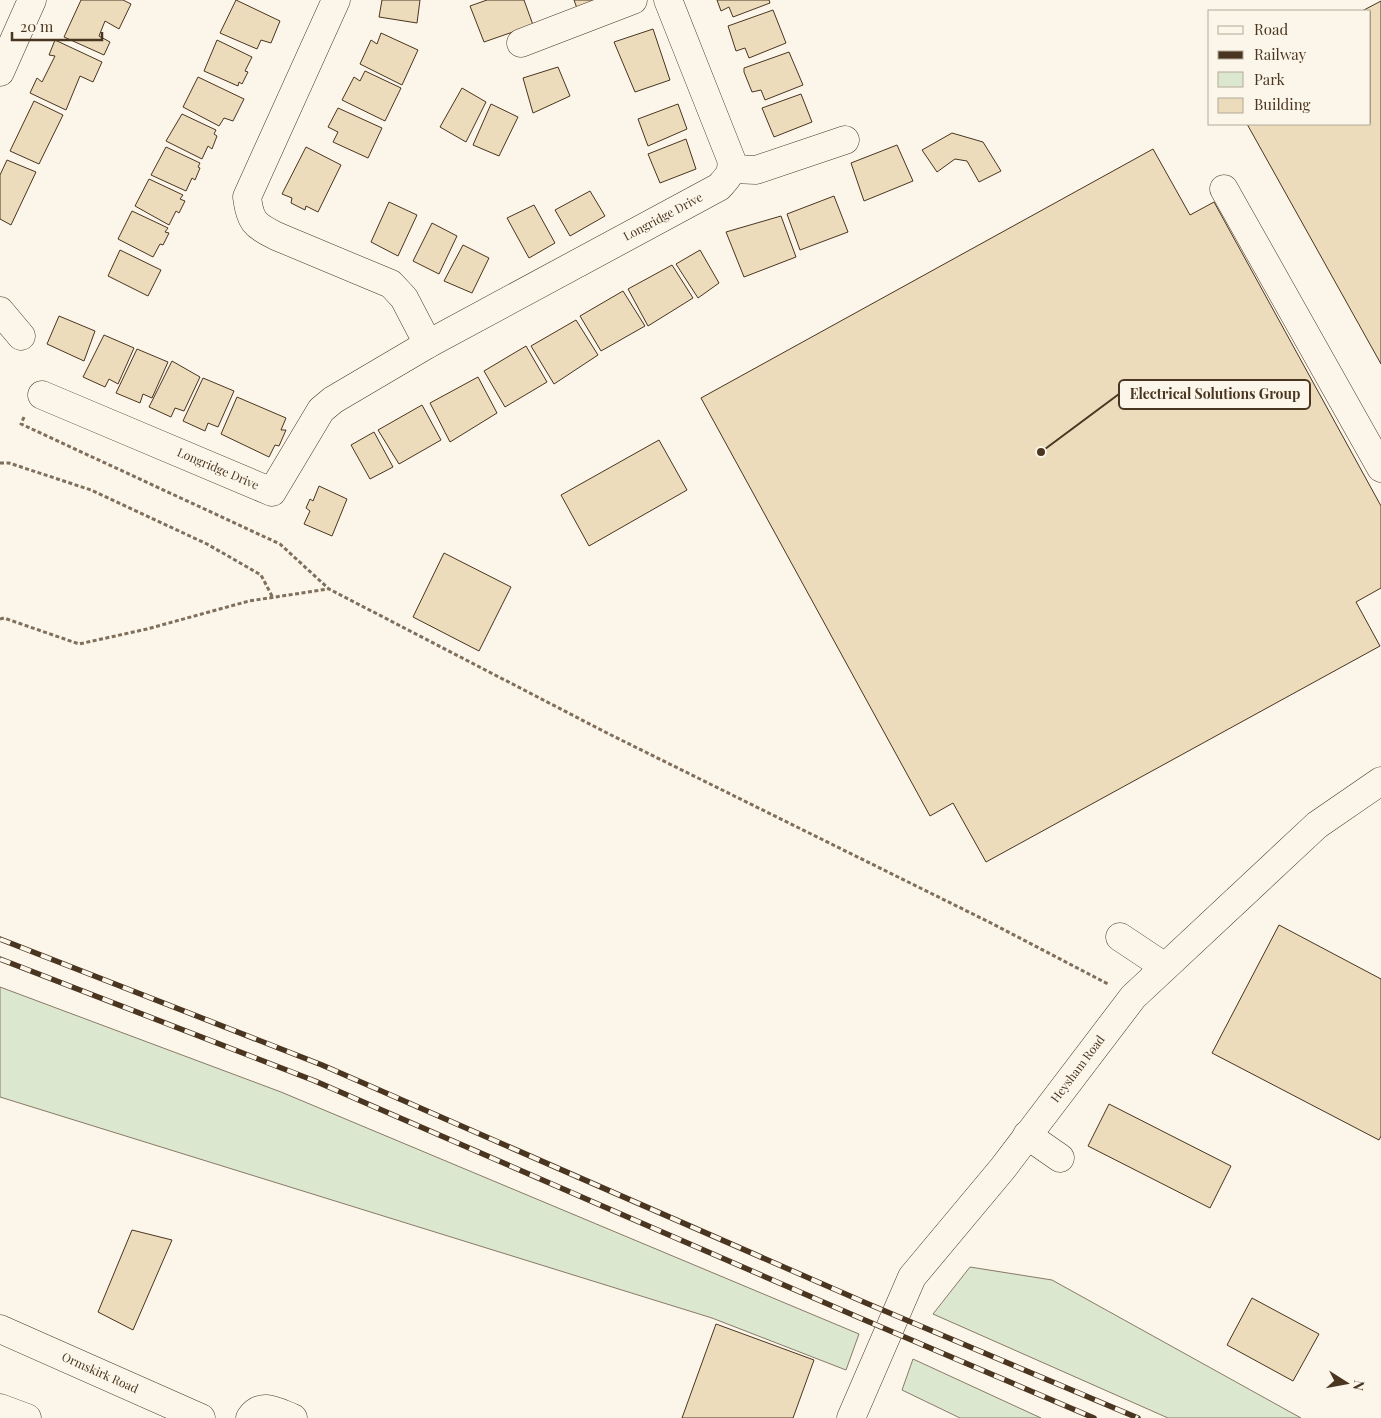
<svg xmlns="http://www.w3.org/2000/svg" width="1381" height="1418" font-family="'Playfair Display',serif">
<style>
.green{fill:#dce7d0;stroke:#887966}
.building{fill:#ecdcbc;stroke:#4a3520}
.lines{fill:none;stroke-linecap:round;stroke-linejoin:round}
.minor-casing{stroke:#4a3520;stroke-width:29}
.highway-casing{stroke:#4a3520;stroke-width:29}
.path{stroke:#7f6f5c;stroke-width:3;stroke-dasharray:4 2.5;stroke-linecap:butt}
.minor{stroke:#fbf6e9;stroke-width:28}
.highway{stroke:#fbf6e9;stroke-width:28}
.rail-casing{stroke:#4a3520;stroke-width:5.5}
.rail{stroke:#fbf6e9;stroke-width:4;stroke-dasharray:11;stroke-linecap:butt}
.labels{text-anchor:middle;stroke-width:4;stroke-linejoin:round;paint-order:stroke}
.street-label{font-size:12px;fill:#4a3520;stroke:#fbf6e9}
.leader{fill:none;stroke:#4a3520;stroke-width:2}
.callout-dot{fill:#4a3520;stroke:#fbf6e9;stroke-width:2}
.callout{fill:#fbf6e9;stroke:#4a3520;stroke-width:2}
.callout-label{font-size:14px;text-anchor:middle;font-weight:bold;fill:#4a3520}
</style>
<rect width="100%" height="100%" fill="#fbf6e9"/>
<g class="green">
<polygon points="0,987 281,1092 859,1334 846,1370 712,1318 0,1097"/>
<polygon points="970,1267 1052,1280 1301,1418 1168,1418 933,1314"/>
<polygon points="913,1359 1041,1418 960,1418 902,1390"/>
</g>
<g class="building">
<polygon points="81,0 123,0 131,4 119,29 105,21 99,36 110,42 104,55 64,37"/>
<polygon points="236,0 280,21 271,43 261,40 257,49 220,33"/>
<polygon points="382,0 420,0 417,23 379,17"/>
<polygon points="487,0 524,0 533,25 484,42 470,6"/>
<polygon points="574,0 608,0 578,11"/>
<polygon points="717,0 769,0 770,3 733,17 729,7 721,11"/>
<polygon points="1381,1 1381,364 1247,124 1370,124 1370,11 1362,11"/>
<polygon points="773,10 786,43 749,58 745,48 736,51 728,26"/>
<polygon points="653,29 670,80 635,92 614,42"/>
<polygon points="381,33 418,50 402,85 360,64 371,40 377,44"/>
<polygon points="55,40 102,62 93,82 80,76 66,110 30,93 37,78 42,82 55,56 49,55"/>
<polygon points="217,40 252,57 245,71 248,72 242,84 239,82 238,86 204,71"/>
<polygon points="789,52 803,85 765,100 761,90 752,92 744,72 744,68"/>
<polygon points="558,67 570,96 533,113 523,78"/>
<polygon points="365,71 401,88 385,121 342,100 354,77 360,81"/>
<polygon points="198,77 244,99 233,121 224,118 219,126 183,107"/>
<polygon points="462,88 486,102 466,142 440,127"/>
<polygon points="801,94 812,122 774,137 762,108"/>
<polygon points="34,101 63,115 39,164 10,151"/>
<polygon points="491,104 518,117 499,156 473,145"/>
<polygon points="678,104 687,129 648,146 638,119"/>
<polygon points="338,108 382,128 368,158 333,142 338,132 328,127"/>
<polygon points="182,114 216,130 214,134 217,136 212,149 208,146 202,159 166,141"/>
<polygon points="952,133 983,142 1001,171 979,182 967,161 955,159 937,172 922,150"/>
<polygon points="686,139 696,169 660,183 648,154"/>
<polygon points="897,145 913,181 864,201 851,163"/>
<polygon points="166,147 200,163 198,167 200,168 195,180 192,178 186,191 151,175"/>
<polygon points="306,147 341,165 318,212 306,206 305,210 291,203 292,198 282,194"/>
<polygon points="1153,149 1190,215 1214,202 1381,506 1381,588 1356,602 1380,646 986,862 953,803 930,816 701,398"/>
<polygon points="7,160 36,172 11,225 0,219 0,175"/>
<polygon points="149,179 183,195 180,199 185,201 179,213 176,211 169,225 135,206"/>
<polygon points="590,191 605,216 570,236 555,210"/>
<polygon points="834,196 848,232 800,250 787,214"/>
<polygon points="389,202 417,215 398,256 371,242"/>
<polygon points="534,205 555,243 529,258 507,218"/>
<polygon points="132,211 168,228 165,232 169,233 163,245 160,244 153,257 118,239"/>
<polygon points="781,216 796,257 744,277 726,232"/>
<polygon points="432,223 457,236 439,274 413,261"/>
<polygon points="463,245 489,258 472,293 444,281"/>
<polygon points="120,250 161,270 148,296 108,276"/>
<polygon points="700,250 719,283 698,298 676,264"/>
<polygon points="672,265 693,298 648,326 628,289"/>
<polygon points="623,291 645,326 601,351 580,316"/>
<polygon points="59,316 95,331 84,361 47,344"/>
<polygon points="576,320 598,355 554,384 531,346"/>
<polygon points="104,335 134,348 118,384 109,379 105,387 83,377"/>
<polygon points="526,346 547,382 505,407 484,371"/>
<polygon points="137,349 168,362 152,398 143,394 140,403 116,393"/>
<polygon points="172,361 200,377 184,411 175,408 171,417 149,407"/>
<polygon points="478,377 497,413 450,442 430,403"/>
<polygon points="203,378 234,391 218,427 208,423 205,431 183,421"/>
<polygon points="237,397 286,418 281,430 286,430 279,446 275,445 269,457 221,434"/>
<polygon points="422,405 441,440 399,464 378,430"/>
<polygon points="374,432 393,467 370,479 351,445"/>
<polygon points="659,440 687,490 589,546 561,495"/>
<polygon points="319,486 347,499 332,536 304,524 310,511 306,508 310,499 313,501"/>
<polygon points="444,553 511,587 479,651 413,617"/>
<polygon points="1279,925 1381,979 1381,1136 1379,1140 1212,1053"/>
<polygon points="1109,1104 1231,1166 1210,1208 1088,1146"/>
<polygon points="132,1230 172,1240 133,1330 98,1312"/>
<polygon points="1252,1298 1319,1334 1293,1381 1227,1345"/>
<polygon points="716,1324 814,1360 793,1418 682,1418"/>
</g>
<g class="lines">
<defs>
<g id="minor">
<path d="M336,0L247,197C250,221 254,225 276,236L391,284L404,298L428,344"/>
<polyline points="521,43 633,0"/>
<polyline points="0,72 32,0"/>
<polyline points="732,169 756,170 845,140"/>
<polyline points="1224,189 1381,468"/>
<polyline points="0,311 21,336"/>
<path d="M42,395L272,492L321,410L333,400L428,344L719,187C728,177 733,173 731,159L668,0"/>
<polyline points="1120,937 1165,967"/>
<polyline points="1027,1135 1060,1158"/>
<path d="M250,1418C262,1401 277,1412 293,1418"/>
<polyline points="851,1418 912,1277 1003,1168 1133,997 1317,825 1381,781"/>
</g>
<g id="highway">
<polyline points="0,1329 201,1418"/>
<polyline points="0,1408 27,1418"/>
</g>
</defs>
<use href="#minor" class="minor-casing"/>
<use href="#highway" class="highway-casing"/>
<g class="path">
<polyline points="24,417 21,424 280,544 329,589 609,734 991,923 1108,984"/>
<polyline points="0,463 9,463 91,490 207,544 261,575 273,598"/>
<polyline points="0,619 4,618 79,644 147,629 249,601 328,589"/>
</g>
<use href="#minor" class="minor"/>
<use href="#highway" class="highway"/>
<defs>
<g id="rail">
<polyline points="0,939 322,1065 866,1303 1138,1418"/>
<polyline points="0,959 315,1081 860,1318 1094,1418"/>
</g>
</defs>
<use href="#rail" class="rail-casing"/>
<use href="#rail" class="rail"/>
</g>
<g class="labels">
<g class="street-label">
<text transform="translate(663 217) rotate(-28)" y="4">Longridge Drive</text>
<text transform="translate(218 469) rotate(23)" y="4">Longridge Drive</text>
<text transform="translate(1078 1069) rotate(-53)" y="4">Heysham Road</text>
<text transform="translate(100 1373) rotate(24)" y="4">Ormskirk Road</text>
</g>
</g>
<path class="leader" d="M1041 452L1119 394"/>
<circle class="callout-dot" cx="1041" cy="452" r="5"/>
<rect class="callout" x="1119" y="380" width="191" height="29" rx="5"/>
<g class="callout-label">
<text x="1215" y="399">Electrical Solutions Group</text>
</g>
<rect x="1208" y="10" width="162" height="115" fill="#fbf6e9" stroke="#b4a999"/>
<rect x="1218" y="26" width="25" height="8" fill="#fbf6e9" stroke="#b4a999"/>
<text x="1254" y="35" font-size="15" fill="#4a3520">Road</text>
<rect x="1218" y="51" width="25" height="8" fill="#4a3520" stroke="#b4a999"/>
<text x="1254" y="60" font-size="15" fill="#4a3520">Railway</text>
<rect x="1218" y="72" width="25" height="15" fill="#dce7d0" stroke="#b4a999"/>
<text x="1254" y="85" font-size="15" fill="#4a3520">Park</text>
<rect x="1218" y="98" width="25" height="15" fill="#ecdcbc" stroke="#b4a999"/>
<text x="1254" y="110" font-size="15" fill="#4a3520">Building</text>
<g transform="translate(1346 1383) rotate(101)" stroke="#fbf6e9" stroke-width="4" paint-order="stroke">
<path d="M0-4L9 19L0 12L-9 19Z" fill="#4a3520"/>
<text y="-8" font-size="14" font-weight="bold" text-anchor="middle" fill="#4a3520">N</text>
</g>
<path d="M12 32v8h90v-8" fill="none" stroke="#4a3520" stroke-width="2.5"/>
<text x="20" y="32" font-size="15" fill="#4a3520" stroke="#fbf6e9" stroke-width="4" paint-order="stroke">20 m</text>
</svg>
